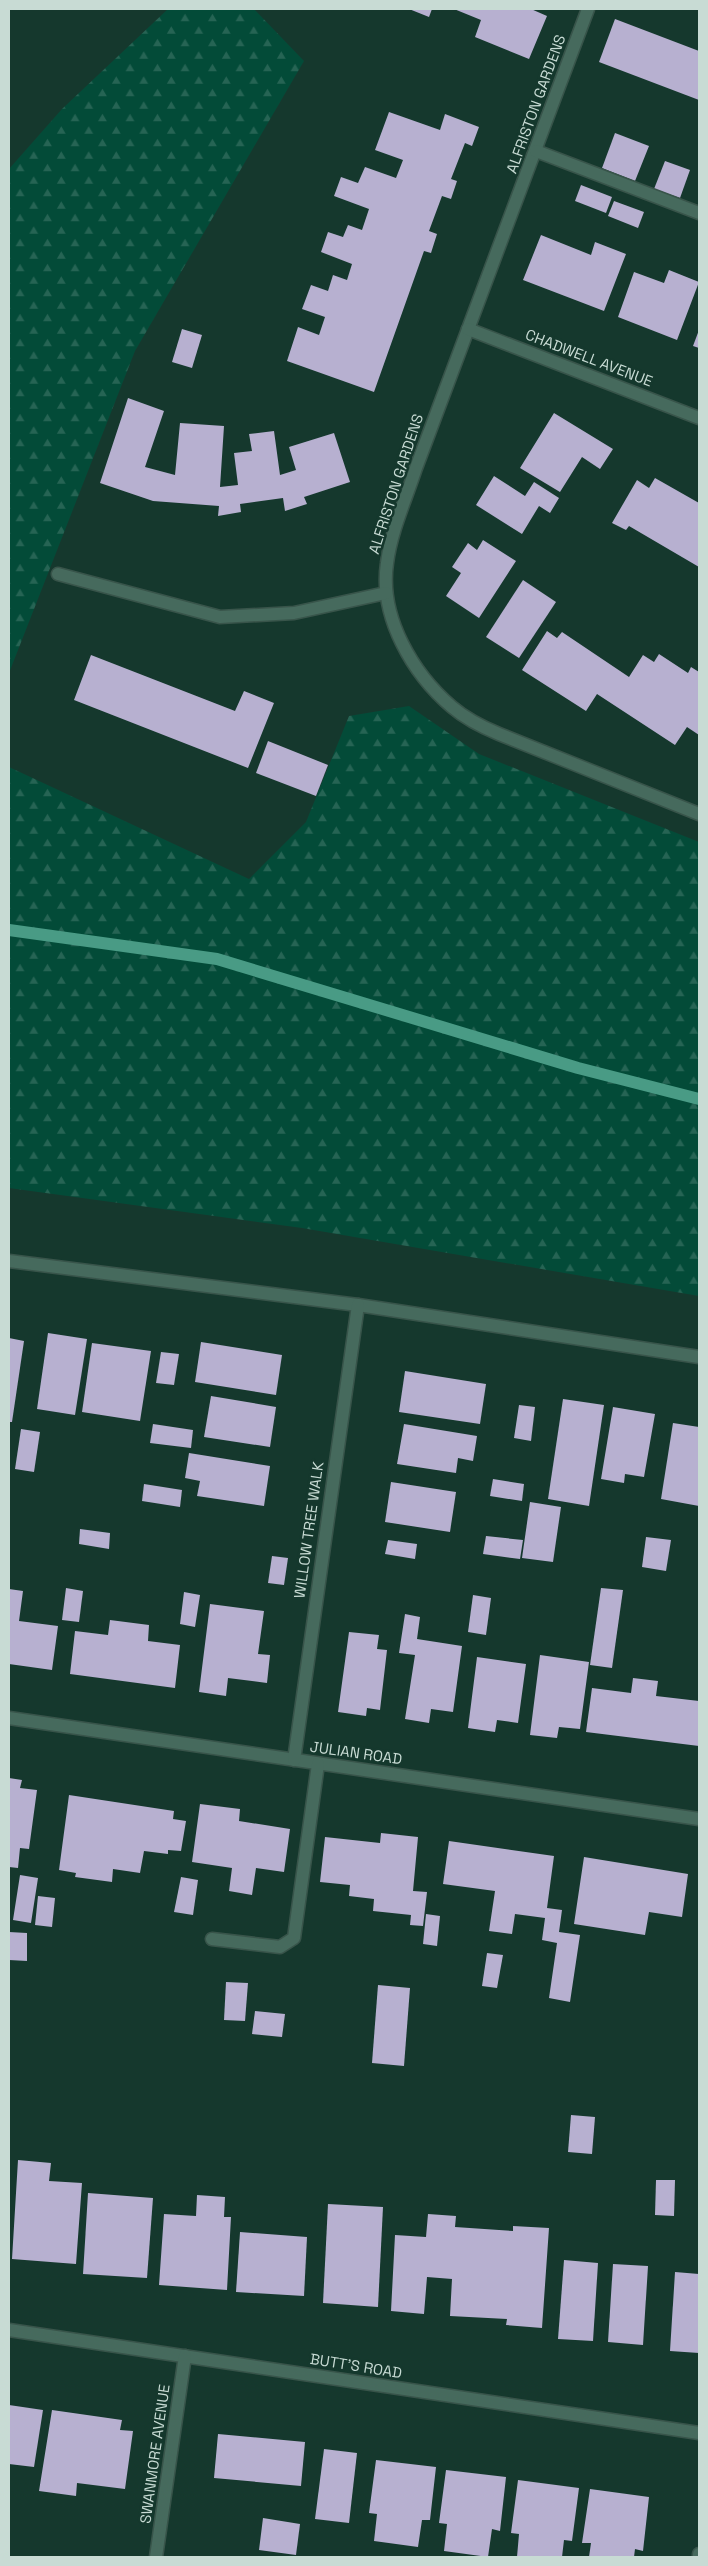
<svg xmlns="http://www.w3.org/2000/svg" width="708" height="2566" font-family="'Space Grotesk',sans-serif">
<style>
.forest{fill:url(#forest-firs)}
.lines{fill:none;stroke-linecap:round;stroke-linejoin:round}
.stream{stroke:#499b85;stroke-width:12}
.building{fill:#b7b0d0}
.minor-casing{stroke:#38544a;stroke-width:15}
.minor{stroke:#466a5d;stroke-width:12}
.labels{text-anchor:middle;stroke-width:5;stroke-linejoin:round;paint-order:stroke}
.street-label{font-size:15px;fill:#c8dbd4;stroke:#15382d}
</style>
<defs>
<pattern id="forest-firs" width="22" height="20" patternUnits="userSpaceOnUse" patternTransform="scale(1.25)"><rect width="22" height="20" fill="#034b38"/><path d="M5 1l3.5 6h-7zM16 11l3.5 6h-7z" fill="#266454"/></pattern>
</defs>
<rect width="100%" height="100%" fill="#15382d"/>
<g class="forest">
<polygon points="168,9 254,9 304,61 135,351 9,673 9,169 62,109"/>
<polygon points="409,706 479,754 699,842 699,1296 302,1228 9,1188 9,767 249,879 306,822 349,716"/>
</g>
<g class="lines">
<polyline class="stream" points="9,930 217,959 578,1068 699,1099"/>
</g>
<g class="building">
<polygon points="409,9 432,9 429,17"/>
<polygon points="454,9 531,9 547,16 529,59 475,37 481,20"/>
<polygon points="615,19 699,51 699,100 599,62"/>
<polygon points="389,112 440,130 445,114 479,127 472,146 465,143 451,179 457,181 451,199 442,196 429,231 437,234 431,253 424,251 374,392 287,361 298,327 319,335 325,317 302,309 311,285 328,291 333,275 347,280 352,264 321,252 328,232 343,237 348,225 362,230 369,209 334,196 341,177 358,183 365,167 396,178 403,160 375,150"/>
<polygon points="615,133 649,146 635,181 602,168"/>
<polygon points="665,161 690,170 680,198 654,189"/>
<polygon points="581,185 612,197 606,213 575,201"/>
<polygon points="614,201 644,212 638,228 608,216"/>
<polygon points="541,235 591,255 595,242 626,254 604,311 523,280"/>
<polygon points="669,270 699,282 677,340 618,317 634,272 664,283"/>
<polygon points="182,329 202,335 192,368 172,362"/>
<polygon points="699,330 699,348 693,346"/>
<polygon points="128,398 164,411 145,467 175,475 180,423 224,426 220,487 238,485 234,453 252,451 249,434 274,431 280,475 296,470 289,447 334,433 350,482 304,497 307,504 285,511 283,498 240,504 241,512 218,516 219,506 153,501 100,483"/>
<polygon points="554,413 613,449 600,469 582,457 560,492 520,468"/>
<polygon points="494,476 525,496 534,482 559,498 550,513 539,506 522,534 476,505"/>
<polygon points="655,478 699,503 699,567 629,526 626,530 612,523 637,480 649,488"/>
<polygon points="483,540 516,561 479,618 446,596 461,573 452,567 468,543 477,550"/>
<polygon points="523,580 556,602 519,658 486,637"/>
<polygon points="547,631 557,638 562,632 629,677 643,655 654,662 659,654 688,673 691,667 699,672 699,735 687,727 675,745 597,694 586,711 522,670"/>
<polygon points="91,655 235,711 244,691 274,703 248,768 74,700"/>
<polygon points="268,741 328,765 316,796 256,773"/>
<polygon points="48,1333 87,1339 75,1415 37,1409"/>
<polygon points="9,1338 24,1341 12,1422 9,1422"/>
<polygon points="201,1342 282,1355 276,1395 195,1382"/>
<polygon points="92,1343 151,1351 140,1421 82,1412"/>
<polygon points="161,1352 179,1354 174,1385 156,1383"/>
<polygon points="405,1371 486,1384 480,1424 399,1412"/>
<polygon points="211,1396 276,1407 270,1447 204,1437"/>
<polygon points="563,1399 604,1405 589,1506 548,1499"/>
<polygon points="519,1405 535,1407 531,1441 514,1438"/>
<polygon points="613,1407 655,1414 644,1477 625,1474 624,1483 601,1479"/>
<polygon points="673,1423 699,1427 699,1506 661,1499"/>
<polygon points="153,1424 193,1430 191,1448 150,1443"/>
<polygon points="404,1424 477,1436 473,1461 458,1458 456,1473 397,1464"/>
<polygon points="21,1429 40,1432 34,1472 15,1469"/>
<polygon points="189,1453 270,1466 264,1506 197,1496 200,1481 185,1478"/>
<polygon points="493,1479 524,1484 522,1501 490,1496"/>
<polygon points="391,1482 456,1492 450,1532 385,1522"/>
<polygon points="144,1484 182,1490 180,1507 142,1501"/>
<polygon points="530,1502 561,1507 553,1562 522,1558"/>
<polygon points="80,1529 110,1533 109,1549 79,1544"/>
<polygon points="486,1536 523,1540 520,1559 483,1554"/>
<polygon points="646,1537 671,1540 666,1571 642,1567"/>
<polygon points="388,1540 417,1544 415,1559 385,1554"/>
<polygon points="272,1556 288,1558 284,1585 268,1583"/>
<polygon points="66,1588 83,1591 79,1622 62,1620"/>
<polygon points="601,1588 623,1590 612,1668 590,1665"/>
<polygon points="9,1589 23,1591 19,1621 58,1626 52,1670 9,1664"/>
<polygon points="184,1592 200,1595 195,1627 180,1624"/>
<polygon points="473,1595 491,1598 486,1635 468,1632"/>
<polygon points="210,1604 264,1611 258,1654 270,1655 267,1683 228,1678 226,1696 199,1692"/>
<polygon points="405,1614 420,1617 417,1639 462,1646 453,1712 431,1709 429,1723 405,1719 415,1655 399,1653"/>
<polygon points="110,1620 149,1625 148,1641 180,1645 175,1688 70,1674 75,1631 108,1635"/>
<polygon points="349,1632 379,1635 377,1649 387,1650 380,1710 367,1708 366,1716 338,1712"/>
<polygon points="540,1655 589,1662 580,1729 559,1727 557,1738 530,1735"/>
<polygon points="477,1657 526,1664 518,1723 497,1720 495,1732 468,1728"/>
<polygon points="633,1678 658,1681 656,1696 699,1701 699,1746 586,1732 592,1688 631,1693"/>
<polygon points="9,1778 22,1780 20,1788 37,1790 29,1849 20,1848 18,1868 9,1867"/>
<polygon points="69,1795 174,1811 173,1819 186,1821 181,1851 168,1850 168,1854 144,1851 140,1873 113,1869 112,1882 75,1877 76,1873 59,1870"/>
<polygon points="200,1804 240,1809 239,1821 290,1829 284,1872 256,1868 252,1895 229,1891 232,1868 192,1862"/>
<polygon points="381,1833 418,1837 413,1891 427,1892 423,1926 410,1925 411,1915 373,1911 374,1899 349,1896 350,1885 320,1882 325,1837 380,1843"/>
<polygon points="449,1841 554,1856 547,1908 562,1910 559,1932 580,1935 570,2002 549,1998 557,1943 542,1940 545,1918 515,1914 512,1934 489,1931 495,1891 443,1884"/>
<polygon points="584,1857 688,1874 682,1917 649,1912 645,1935 574,1924"/>
<polygon points="20,1875 38,1878 31,1923 13,1920"/>
<polygon points="181,1877 198,1880 193,1915 174,1912"/>
<polygon points="38,1896 55,1898 52,1927 35,1925"/>
<polygon points="426,1914 440,1916 437,1946 423,1944"/>
<polygon points="9,1932 27,1933 27,1961 9,1960"/>
<polygon points="487,1953 503,1955 497,1988 482,1986"/>
<polygon points="226,1982 248,1983 245,2021 224,2020"/>
<polygon points="378,1985 410,1988 404,2066 372,2063"/>
<polygon points="255,2011 285,2014 282,2037 252,2034"/>
<polygon points="571,2115 595,2117 592,2154 568,2152"/>
<polygon points="18,2160 51,2163 49,2181 82,2183 76,2264 12,2259"/>
<polygon points="656,2180 675,2180 674,2216 655,2215"/>
<polygon points="88,2193 153,2198 147,2278 83,2274"/>
<polygon points="197,2195 225,2197 224,2217 231,2217 227,2290 159,2285 164,2214 196,2216"/>
<polygon points="328,2204 383,2207 378,2307 323,2303"/>
<polygon points="428,2214 456,2216 455,2227 513,2231 513,2226 549,2228 542,2328 506,2325 507,2319 450,2316 452,2279 427,2277 424,2314 391,2311 395,2235 426,2237"/>
<polygon points="240,2232 307,2237 304,2296 236,2292"/>
<polygon points="564,2260 598,2263 593,2341 558,2339"/>
<polygon points="613,2264 648,2266 643,2345 608,2342"/>
<polygon points="675,2272 699,2274 699,2353 670,2351"/>
<polygon points="9,2405 43,2410 34,2467 9,2464"/>
<polygon points="52,2410 122,2420 120,2430 133,2431 125,2489 77,2483 76,2496 39,2491"/>
<polygon points="218,2434 305,2442 301,2486 214,2478"/>
<polygon points="324,2449 357,2453 349,2523 315,2519"/>
<polygon points="376,2460 436,2467 430,2520 422,2520 418,2547 374,2541 377,2514 369,2513"/>
<polygon points="446,2470 506,2477 500,2531 492,2529 488,2557 444,2551 447,2524 439,2523"/>
<polygon points="518,2480 579,2488 572,2541 564,2540 562,2557 517,2557 519,2534 511,2533"/>
<polygon points="590,2489 649,2497 643,2551 635,2549 634,2557 589,2557 591,2543 582,2543"/>
<polygon points="263,2518 300,2524 296,2555 259,2550"/>
</g>
<g class="lines">
<defs>
<g id="minor">
<path d="M588,9L416,468C406,499 391,531 387,563C379,617 413,674 452,707C466,719 482,727 499,734L699,814"/>
<polyline points="536,151 699,213"/>
<polyline points="468,329 699,418"/>
<polyline points="58,574 220,617 294,613 386,593"/>
<polyline points="9,1261 358,1305 699,1357"/>
<polyline points="9,1718 699,1819"/>
<polyline points="294,1760 358,1305"/>
<polyline points="212,1939 280,1947 294,1938 318,1764"/>
<polyline points="9,2330 699,2433"/>
<polyline points="156,2557 185,2356"/>
<polyline points="699,2557 699,2554"/>
</g>
</defs>
<use href="#minor" class="minor-casing"/>
<use href="#minor" class="minor"/>
</g>
<g class="labels">
<g class="street-label">
<text transform="translate(536 104) rotate(-70)" y="5">ALFRISTON GARDENS</text>
<text transform="translate(589 358) rotate(21)" y="5">CHADWELL AVENUE</text>
<text transform="translate(396 484) rotate(-72)" y="5">ALFRISTON GARDENS</text>
<text transform="translate(309 1530) rotate(-82)" y="5">WILLOW TREE WALK</text>
<text transform="translate(356 1753) rotate(8)" y="5">JULIAN ROAD</text>
<text transform="translate(356 2366) rotate(9)" y="5">BUTT'S ROAD</text>
<text transform="translate(155 2454) rotate(-82)" y="5">SWANMORE AVENUE</text>
</g>
</g>
<rect width="708" height="2566" fill="none" stroke="#c8dbd4" stroke-width="20"/>
</svg>
